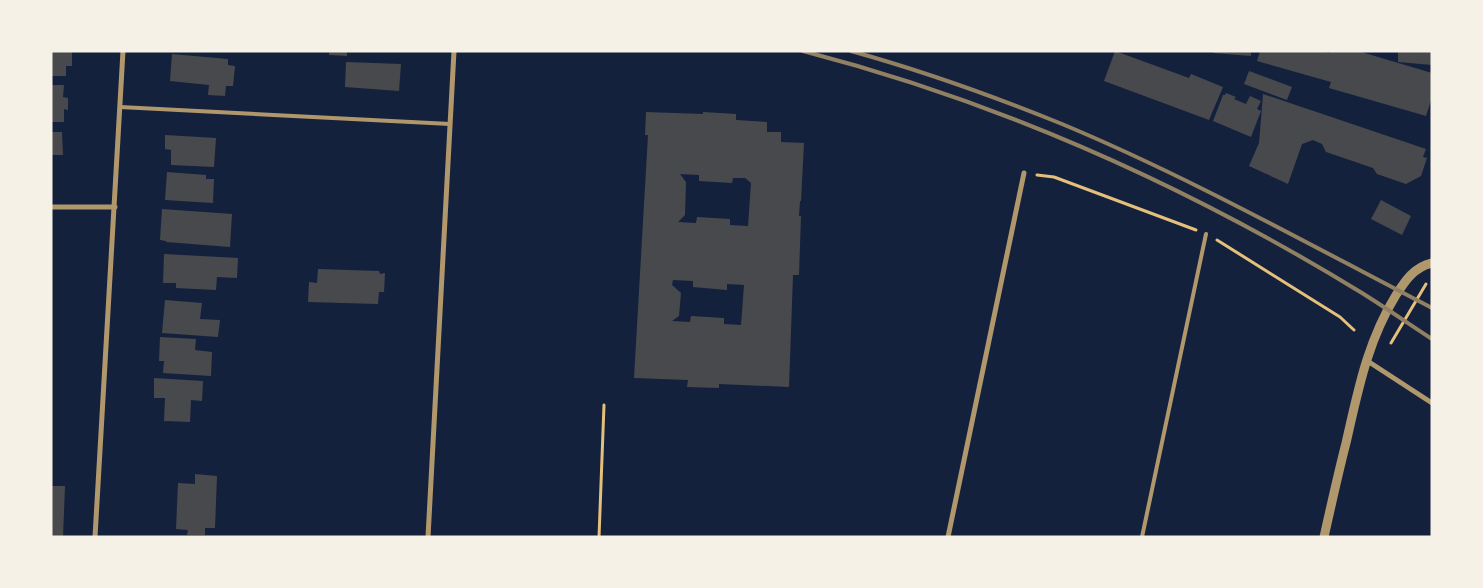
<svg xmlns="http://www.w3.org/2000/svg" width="1483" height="588" font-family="'IBM Plex Sans',sans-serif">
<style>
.building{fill:#48494c;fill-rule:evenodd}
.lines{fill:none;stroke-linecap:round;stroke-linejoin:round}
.path{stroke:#e5c07b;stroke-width:3}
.service{stroke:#b1986c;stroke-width:4}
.minor{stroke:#b1986c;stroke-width:5}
.tertiary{stroke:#b1986c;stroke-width:9}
.rail{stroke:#918062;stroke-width:4}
</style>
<rect width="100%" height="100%" fill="#14213d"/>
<g class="building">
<polygon points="51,51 72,51 72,66 66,66 66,76 51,76"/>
<polygon points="329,51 347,51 347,56 329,55"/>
<polygon points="1115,51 1189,78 1191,74 1223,87 1209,120 1104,81"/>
<polygon points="1213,51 1251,51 1251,56 1213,53"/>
<polygon points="1260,51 1323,51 1329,53 1329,51 1358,51 1432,73 1432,97 1426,116 1329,88 1331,82 1257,61"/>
<polygon points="1398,51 1432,51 1432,65 1398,62"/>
<polygon points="172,54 228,59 228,65 235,66 233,86 226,86 225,96 208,95 209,85 170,81"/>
<polygon points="346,62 401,64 399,91 345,87"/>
<polygon points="1249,71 1292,87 1287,100 1244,84"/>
<polygon points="51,85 64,85 63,97 68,98 68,110 64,109 64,122 51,122"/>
<polygon points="1226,93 1236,97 1234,99 1246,104 1250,96 1261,101 1257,109 1261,111 1251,137 1213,121 1223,95 1225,95"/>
<polygon points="1263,94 1426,149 1423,157 1427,158 1421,176 1406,184 1377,174 1373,168 1326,152 1322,144 1313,140 1302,144 1288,184 1249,166 1259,143"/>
<path d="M646,112L703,114V112L736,114V120L767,122V132H781V142L804,143L801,201H800L799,216H801L799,275H793L789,387L719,384V388L687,387L688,380L634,378L648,135H645ZM680,174L699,175V181L732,183L733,178H745L751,183L748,226L730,225V219L697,217L696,223L678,222L685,215L686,182ZM673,280L693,281V287L727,290V284L744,285L741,325L724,324V318L691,316L690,322L672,321L679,316L681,293L672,285Z"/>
<polygon points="51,132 62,132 63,155 51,155"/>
<polygon points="165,135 216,138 214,167 171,165 171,150 165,149"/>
<polygon points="167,172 206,175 206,179 214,179 213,203 165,200"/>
<polygon points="1381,200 1411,216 1402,235 1371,219"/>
<polygon points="162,209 232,214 230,247 166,242 166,241 160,240"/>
<polygon points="164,254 238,258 237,278 217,277 216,290 176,288 176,283 163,283"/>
<polygon points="318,269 379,271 380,274 385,273 384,292 379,292 378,304 308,302 309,282 317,283"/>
<polygon points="165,300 202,303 200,319 220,320 218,337 162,333"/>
<polygon points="160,337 196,339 195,350 212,352 211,376 163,373 164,361 159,361"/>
<polygon points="154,378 203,381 202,401 191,400 190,422 164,421 165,398 154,398"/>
<polygon points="195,474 217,476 215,528 205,528 205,535 187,535 188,530 176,529 178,483 195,484"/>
<polygon points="51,486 65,486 63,537 51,537"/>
</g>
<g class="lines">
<g class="path">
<polyline points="1037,175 1054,177 1196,230"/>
<polyline points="1217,240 1340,317 1354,330"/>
<polyline points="1391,343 1426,284"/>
<polyline points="599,537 604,405"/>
</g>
<g class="service">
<polyline points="120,107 450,124"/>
<polyline points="1142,537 1206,234"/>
</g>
<g class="minor">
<polyline points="51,207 115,207"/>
<polyline points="1366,360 1432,403"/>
<polyline points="95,537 123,51"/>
<polyline points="428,537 454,51"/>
<polyline points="948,537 1024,173"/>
</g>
<path class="tertiary" d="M1324,537C1331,506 1338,474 1346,443C1358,391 1367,342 1396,295C1405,281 1414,267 1432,263"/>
<g class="rail">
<path d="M803,51C1000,102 1189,187 1362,293C1386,308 1409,324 1432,339"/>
<path d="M851,51C923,71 993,96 1062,124C1189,177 1310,245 1432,308"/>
</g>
</g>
<rect width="1483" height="588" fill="none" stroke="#f6f1e7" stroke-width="105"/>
</svg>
